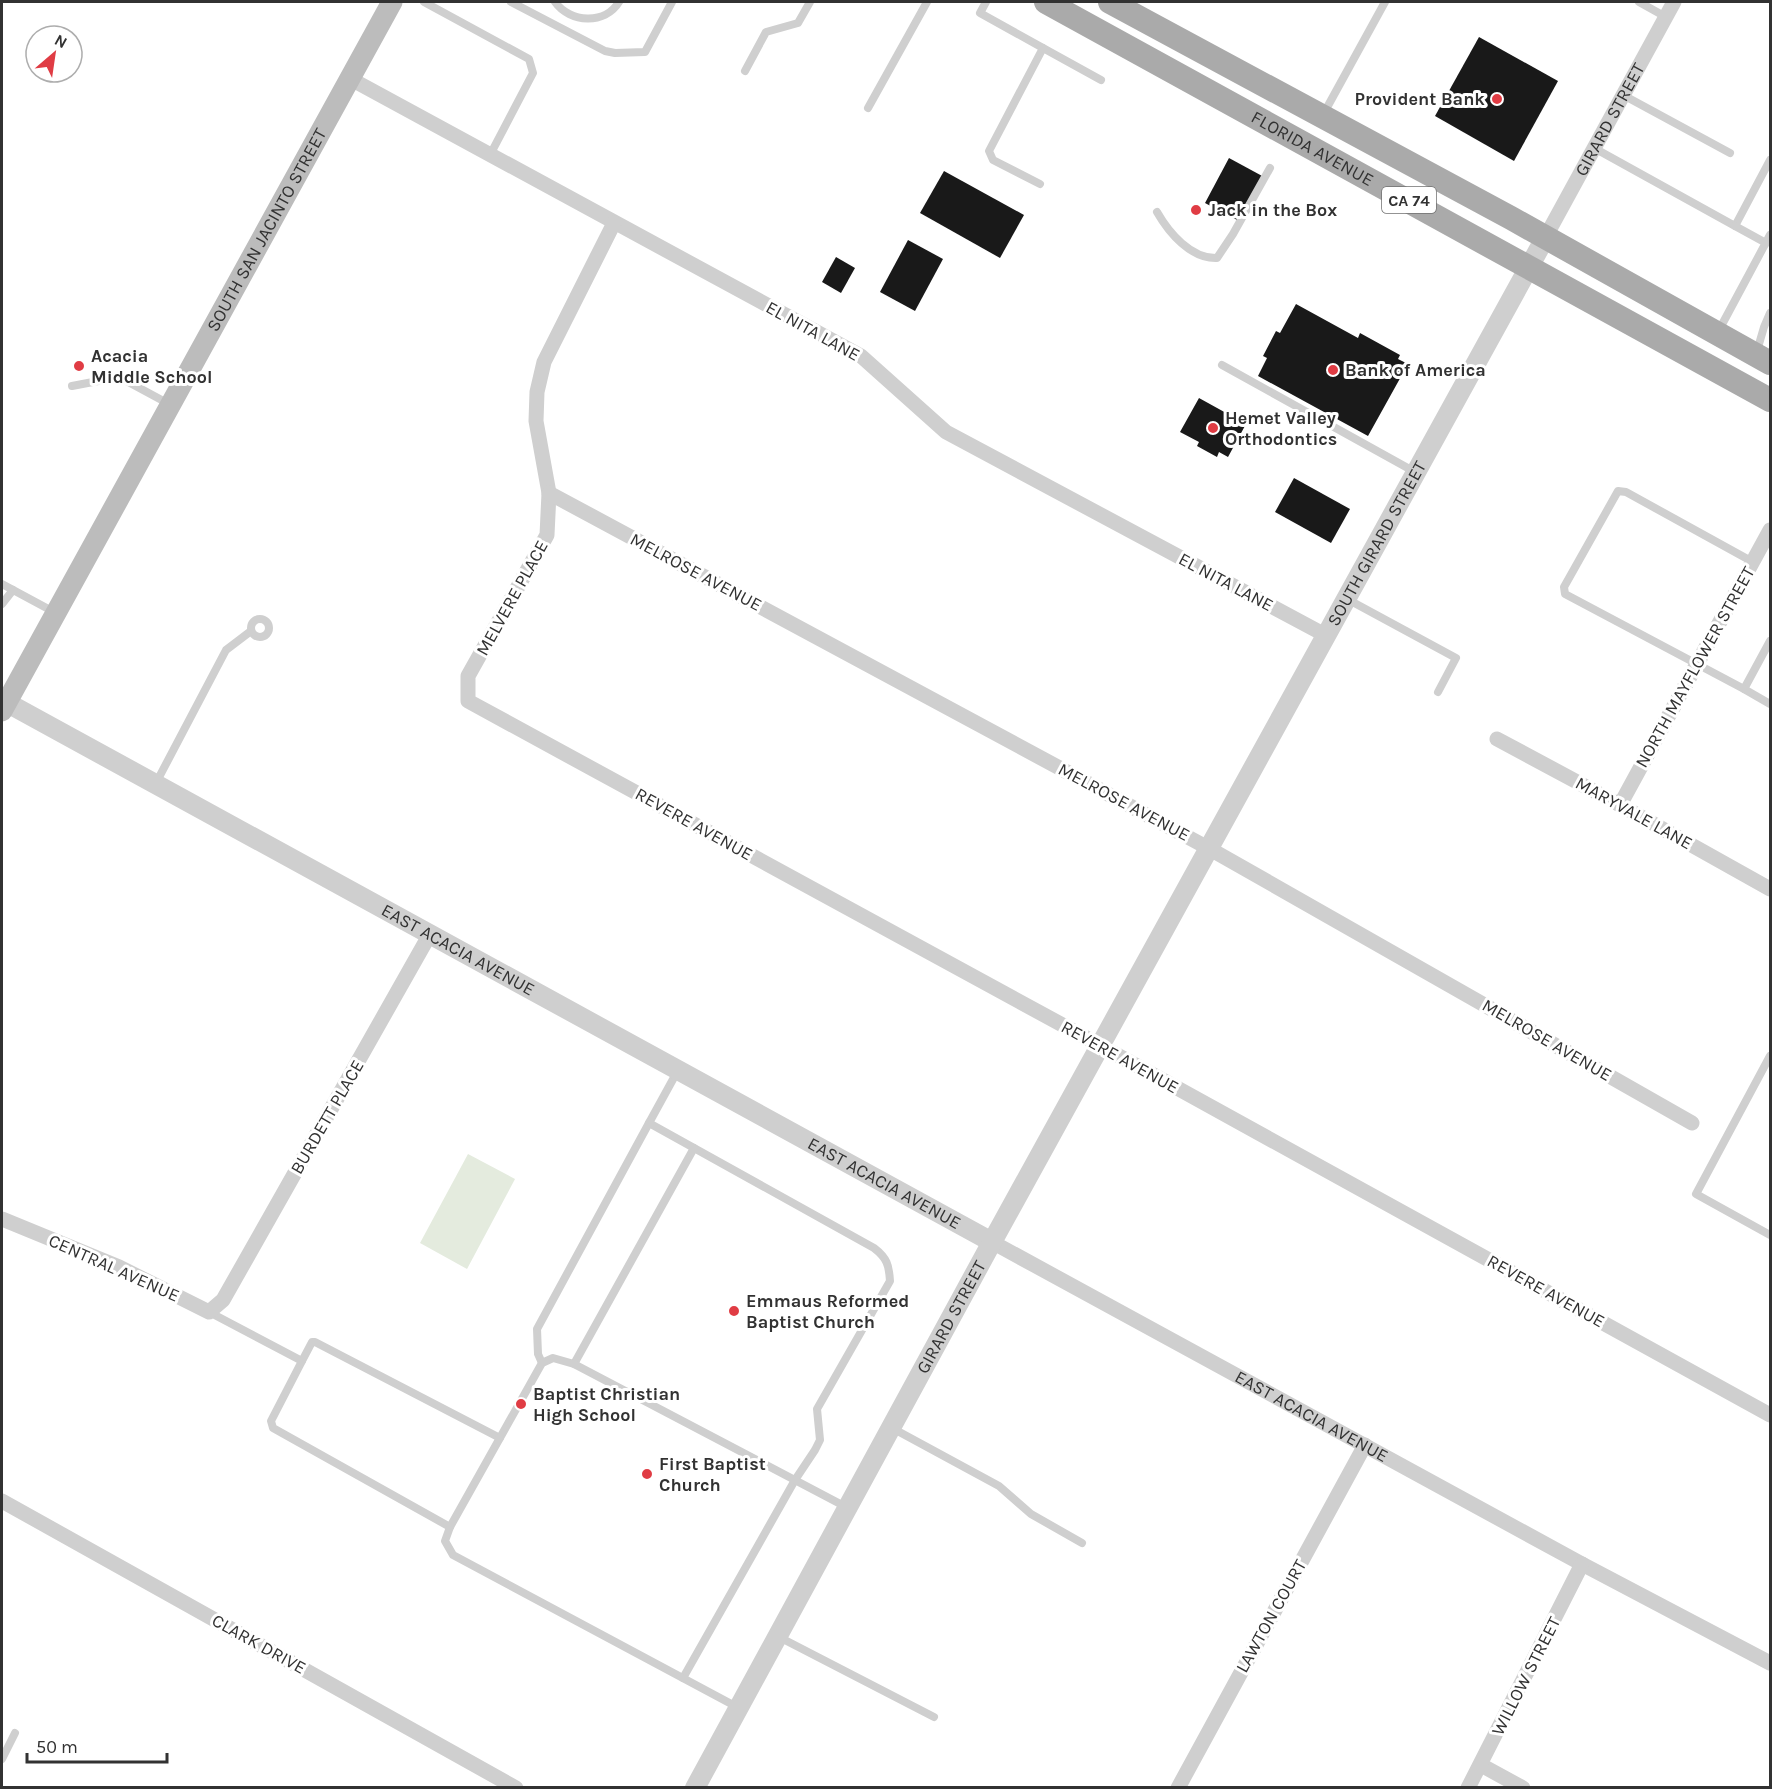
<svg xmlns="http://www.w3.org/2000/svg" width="1772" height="1789" font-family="Karla,sans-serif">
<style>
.green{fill:#e4ebde}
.building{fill:#191919}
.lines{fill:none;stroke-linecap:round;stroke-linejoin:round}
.service{stroke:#cfcfcf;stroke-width:8}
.minor{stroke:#cfcfcf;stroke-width:15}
.tertiary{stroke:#cfcfcf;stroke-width:20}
.secondary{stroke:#bcbcbc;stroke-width:21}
.primary{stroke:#aaa;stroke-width:24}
.poi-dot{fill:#e03c44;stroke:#fff;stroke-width:2}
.labels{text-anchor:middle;stroke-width:6;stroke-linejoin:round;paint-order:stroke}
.shield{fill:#fff;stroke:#707070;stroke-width:1.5}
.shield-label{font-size:16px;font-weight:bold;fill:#323232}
.poi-label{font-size:18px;font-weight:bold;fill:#323232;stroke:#fff;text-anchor:start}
.street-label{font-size:18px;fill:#323232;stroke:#fff}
</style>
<rect width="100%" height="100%" fill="#fff"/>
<polygon class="green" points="468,1154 515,1179 467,1269 420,1243"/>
<g class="building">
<polygon points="1479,37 1558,81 1514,161 1435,116"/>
<polygon points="1229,158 1264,177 1239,221 1205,203"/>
<polygon points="944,171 1024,215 1000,258 920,213"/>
<polygon points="908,240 943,259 915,311 880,292"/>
<polygon points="836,257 855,268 841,293 822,282"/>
<polygon points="1296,304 1358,338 1360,333 1400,355 1398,359 1408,364 1368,436 1258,376 1267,358 1263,356 1276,331 1280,333"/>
<polygon points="1199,398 1246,424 1228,457 1219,452 1217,457 1197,446 1199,442 1180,432"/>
<polygon points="1294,478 1350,509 1331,543 1275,512"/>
</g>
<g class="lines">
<g class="service">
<polyline points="424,2 529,59 533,73 490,155"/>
<polyline points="511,2 605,51 615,53 645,52 672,2"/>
<path d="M555,2C570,23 605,25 619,2"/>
<polyline points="986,2 980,13 1043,48 989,151 993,160 1040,184"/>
<polyline points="1639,2 1666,17"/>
<polyline points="1043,48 1101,80"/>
<polyline points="745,71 766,32 798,23 810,2"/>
<polyline points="1623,95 1730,153"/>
<polyline points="868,108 927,2"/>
<polyline points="1324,113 1385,2"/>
<polyline points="1594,148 1735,226 1770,160"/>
<path d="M1157,212C1169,233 1191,259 1217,258L1233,234L1270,168"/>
<polyline points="1735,226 1766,243"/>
<polyline points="1718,332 1770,235"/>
<polyline points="1757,351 1764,327 1770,313"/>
<polyline points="1222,365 1415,472"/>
<polyline points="72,386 119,377 169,404"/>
<polyline points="2,584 54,612"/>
<polyline points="1347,599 1456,658 1438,692"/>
<polyline points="2,604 13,590"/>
<circle cx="260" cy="628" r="9"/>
<polyline points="1770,641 1744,689 1770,704"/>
<polyline points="1744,689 1565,594 1564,587 1618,491 1626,492 1753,562"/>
<polyline points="156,783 226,650 251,631"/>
<polyline points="1770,1056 1696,1194 1770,1235"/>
<polyline points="649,1123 677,1072"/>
<polyline points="209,1312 302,1361 312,1342 315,1342 500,1438"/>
<polyline points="302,1361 271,1421 273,1428 450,1527"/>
<path d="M542,1363L538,1354L537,1329L649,1123L874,1248C887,1258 889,1265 890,1281L817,1409L820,1440L815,1450L795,1480L683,1678"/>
<polyline points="574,1364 694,1148"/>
<polyline points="892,1428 999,1486 1031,1514 1082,1543"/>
<polyline points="779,1637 934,1717"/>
<polyline points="737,1707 453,1555 445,1541 450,1527 542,1363 553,1358 574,1364 848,1508"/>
<polyline points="2,1759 15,1733"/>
</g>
<g class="minor">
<polyline points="349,78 861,356 946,432 1327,636"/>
<polyline points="614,223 544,362 537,392 536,421 549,493 547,535 468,676 468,701 1101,1046 1770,1415"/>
<path id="s1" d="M1545,238L1674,2"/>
<polyline points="549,493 1210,849 1692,1123"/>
<polyline points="1497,739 1620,805 1770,889"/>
<polyline points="1620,805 1770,530"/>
<polyline points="2,1219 119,1267 209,1312 223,1300 430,934"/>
<path id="s2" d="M992,1242L1582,1564L1770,1663"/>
<polyline points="2,1501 516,1788"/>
<polyline points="1481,1765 1523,1788"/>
<polyline points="1178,1788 1365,1445"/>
<polyline points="1468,1788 1582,1564"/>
</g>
<g class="tertiary">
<path id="s3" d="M2,700L992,1242"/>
<path id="s4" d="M695,1788L992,1242L1545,238"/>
</g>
<path class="secondary" id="s5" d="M2,711L392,2"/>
<g class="primary">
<path id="s6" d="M1046,2L1770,400"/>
<polyline points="1110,2 1511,218 1770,363"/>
</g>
</g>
<g class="poi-dot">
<circle cx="1497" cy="99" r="6"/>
<circle cx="1196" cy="210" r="6"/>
<circle cx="79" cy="366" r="6"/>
<circle cx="1333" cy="370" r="6"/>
<circle cx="1213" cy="428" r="6"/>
<circle cx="734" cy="1311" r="6"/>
<circle cx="521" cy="1404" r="6"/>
<circle cx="647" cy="1474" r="6"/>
</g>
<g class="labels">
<rect class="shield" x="1382" y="187" width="54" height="26" rx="4.5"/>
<g class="shield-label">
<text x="1409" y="206">CA 74</text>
</g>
<g class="poi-label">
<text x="1485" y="105" text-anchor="end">Provident Bank</text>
<text x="1208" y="216">Jack in the Box</text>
<text x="91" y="362">Acacia<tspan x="91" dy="21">Middle School</tspan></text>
<text x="1345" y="376">Bank of America</text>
<text x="1225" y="424">Hemet Valley<tspan x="1225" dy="21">Orthodontics</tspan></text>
<text x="746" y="1307">Emmaus Reformed<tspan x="746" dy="21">Baptist Church</tspan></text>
<text x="533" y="1400">Baptist Christian<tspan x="533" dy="21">High School</tspan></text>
<text x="659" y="1470">First Baptist<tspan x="659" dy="21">Church</tspan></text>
</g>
<g class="street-label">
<text dy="6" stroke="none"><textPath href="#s1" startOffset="135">GIRARD STREET</textPath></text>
<text dy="6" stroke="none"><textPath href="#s6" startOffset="304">FLORIDA AVENUE</textPath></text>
<text dy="6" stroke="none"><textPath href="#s5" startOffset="549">SOUTH SAN JACINTO STREET</textPath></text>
<text transform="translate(813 331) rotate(29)" y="6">EL NITA LANE</text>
<text dy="6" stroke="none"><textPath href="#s4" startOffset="1419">SOUTH GIRARD STREET</textPath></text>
<text transform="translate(696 572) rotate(28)" y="6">MELROSE AVENUE</text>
<text transform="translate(1226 582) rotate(28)" y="6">EL NITA LANE</text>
<text transform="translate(512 598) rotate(-61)" y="6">MELVERE PLACE</text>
<text transform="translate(1695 667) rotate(-61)" y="6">NORTH MAYFLOWER STREET</text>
<text transform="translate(1124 802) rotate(28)" y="6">MELROSE AVENUE</text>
<text transform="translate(1634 813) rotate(29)" y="6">MARYVALE LANE</text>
<text transform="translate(694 824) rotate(29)" y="6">REVERE AVENUE</text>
<text dy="6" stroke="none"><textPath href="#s3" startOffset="520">EAST ACACIA AVENUE</textPath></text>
<text transform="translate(1547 1040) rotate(30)" y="6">MELROSE AVENUE</text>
<text transform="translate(1120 1057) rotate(29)" y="6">REVERE AVENUE</text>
<text transform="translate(327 1117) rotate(-60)" y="6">BURDETT PLACE</text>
<text dy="6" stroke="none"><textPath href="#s3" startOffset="1006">EAST ACACIA AVENUE</textPath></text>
<text transform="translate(114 1268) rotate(24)" y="6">CENTRAL AVENUE</text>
<text transform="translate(1546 1291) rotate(29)" y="6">REVERE AVENUE</text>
<text dy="6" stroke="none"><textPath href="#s4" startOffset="536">GIRARD STREET</textPath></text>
<text dy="6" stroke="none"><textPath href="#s2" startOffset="364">EAST ACACIA AVENUE</textPath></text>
<text transform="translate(1271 1616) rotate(-61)" y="6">LAWTON COURT</text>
<text transform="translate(259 1644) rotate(29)" y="6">CLARK DRIVE</text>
<text transform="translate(1526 1676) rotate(-63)" y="6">WILLOW STREET</text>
</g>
</g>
<rect width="1772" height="1789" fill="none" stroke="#323232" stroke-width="6"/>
<g transform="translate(54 54) rotate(29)"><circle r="28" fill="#ffffff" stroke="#adadad" stroke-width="1.5"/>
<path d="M0-4.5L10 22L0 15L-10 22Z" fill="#e03c44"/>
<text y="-9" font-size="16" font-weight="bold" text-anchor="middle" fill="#323232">N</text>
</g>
<path d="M27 1753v9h140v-9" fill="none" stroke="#323232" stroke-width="3"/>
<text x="36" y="1753" font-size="18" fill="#323232" stroke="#ffffff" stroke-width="4.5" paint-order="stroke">50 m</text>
</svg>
